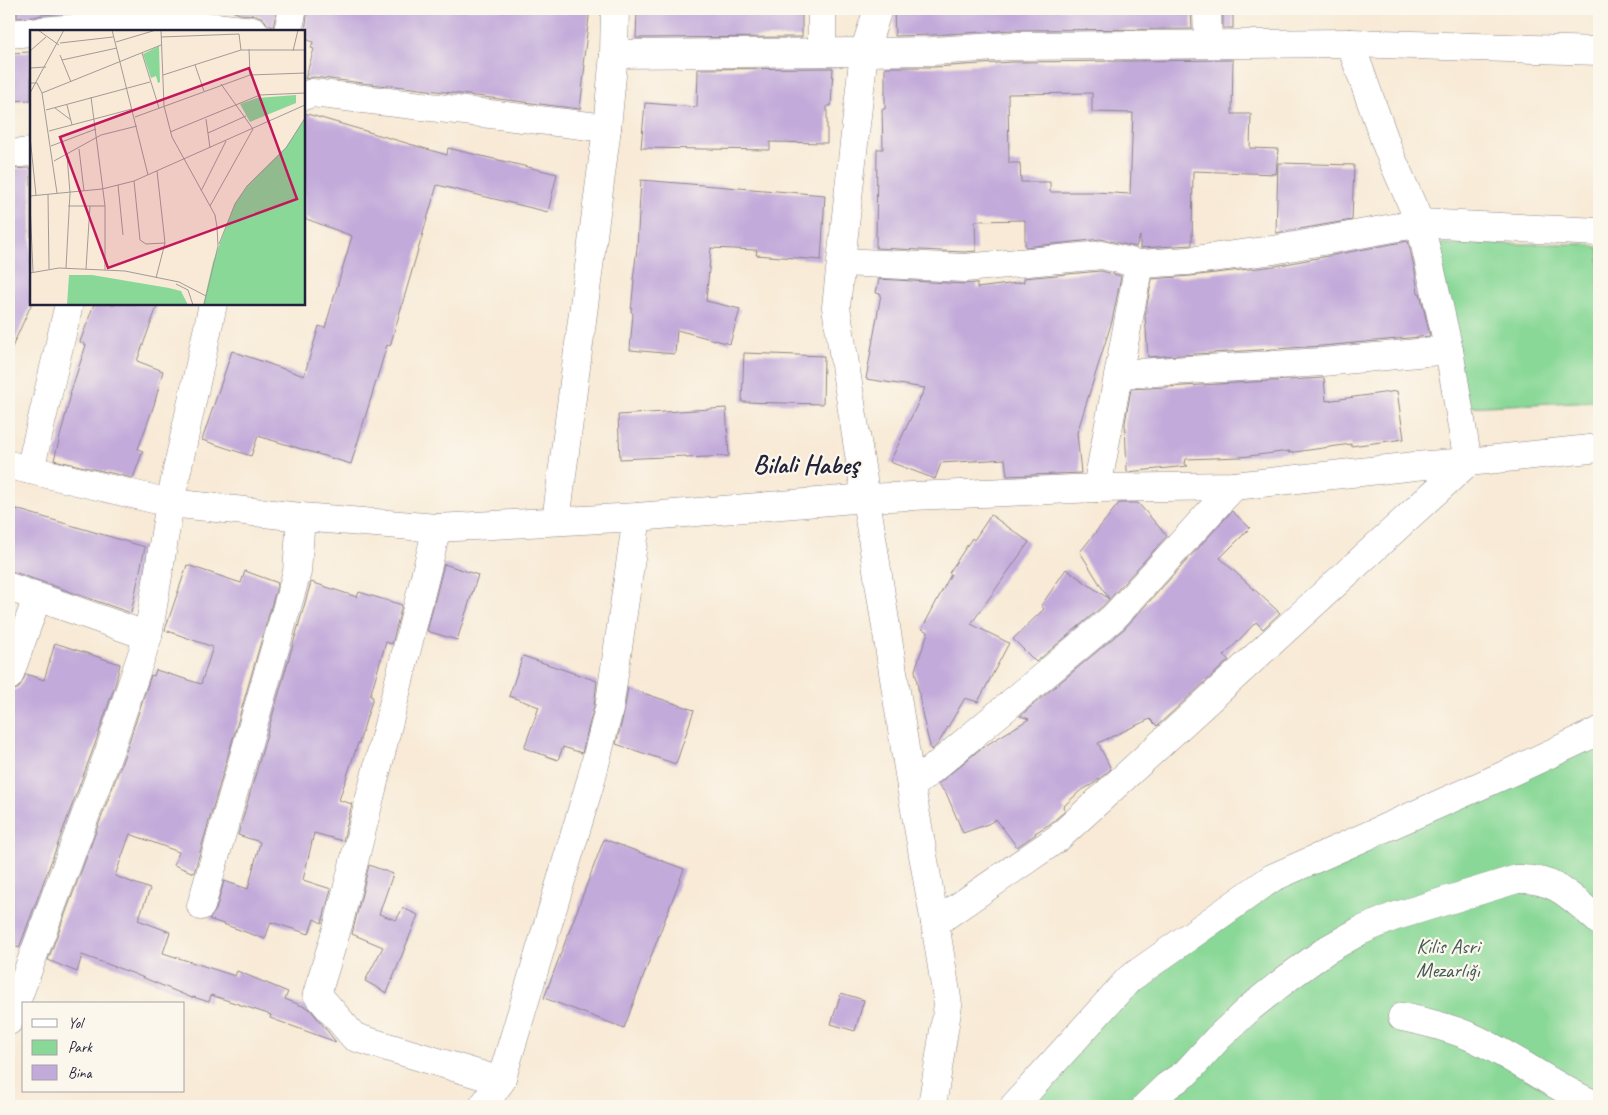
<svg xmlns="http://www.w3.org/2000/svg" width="1608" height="1115" font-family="Caveat,sans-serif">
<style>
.green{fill:#89d897;stroke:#567d69}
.building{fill:#c2aada;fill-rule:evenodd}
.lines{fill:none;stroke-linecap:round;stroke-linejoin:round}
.minor-casing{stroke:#8d8688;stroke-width:29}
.minor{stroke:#fff;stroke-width:28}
.labels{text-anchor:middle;stroke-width:4.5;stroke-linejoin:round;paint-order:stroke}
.park-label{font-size:21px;fill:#415957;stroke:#fbf7ec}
.district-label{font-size:26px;font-weight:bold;fill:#22223b;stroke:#fbf7ec}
.inset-road{fill:none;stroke:#a29a98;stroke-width:1}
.view{fill:#c2185b;fill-opacity:0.15;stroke:#c2185b;stroke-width:2.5}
.inset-edge{fill:none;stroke:#22223b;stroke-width:2.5}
</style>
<rect width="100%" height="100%" fill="#fbf7ec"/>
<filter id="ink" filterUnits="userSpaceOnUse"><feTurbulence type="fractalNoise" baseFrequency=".02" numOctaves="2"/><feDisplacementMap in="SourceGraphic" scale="10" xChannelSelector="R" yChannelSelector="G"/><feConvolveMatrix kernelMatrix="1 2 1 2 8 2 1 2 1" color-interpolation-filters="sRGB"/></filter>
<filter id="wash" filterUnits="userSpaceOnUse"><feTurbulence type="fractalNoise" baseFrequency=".0096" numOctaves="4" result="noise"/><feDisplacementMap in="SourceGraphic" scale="20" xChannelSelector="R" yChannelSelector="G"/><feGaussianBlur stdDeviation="1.12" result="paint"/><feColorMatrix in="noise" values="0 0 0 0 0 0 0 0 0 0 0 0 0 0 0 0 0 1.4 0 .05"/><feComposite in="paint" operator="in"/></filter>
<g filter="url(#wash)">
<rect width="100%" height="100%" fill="#f8ead6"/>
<g class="green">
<polygon points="1436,244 1587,244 1599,248 1599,401 1464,407"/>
<polygon points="1599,727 1599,1106 1013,1106 1133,973 1276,872"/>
</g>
<g id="blocks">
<g class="building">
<polygon points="17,9 112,9 41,15 35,17 17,18"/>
<polygon points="232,9 277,9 273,27 268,25 263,18 256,15 240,14 232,11"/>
<polygon points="308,9 590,9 583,65 585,65 580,109 388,85 387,86 314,77 305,79 314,49 311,48 313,42 304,38"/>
<polygon points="637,9 802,9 802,37 636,38"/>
<polygon points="894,9 1191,9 1192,29 1012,30 932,35 895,36"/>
<rect x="1223" y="9" width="10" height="19"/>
<polygon points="31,52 31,100 9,101 9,53"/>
<path d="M1233,60L1232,114H1251L1250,148L1278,149L1276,174L1193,171L1192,245L1140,248V236L1136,247L1101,239L1025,247V220L975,221L976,251L965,252L876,248L877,149H883L882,109H885V67H934L1013,62ZM1092,93V112L1133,113L1130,194L1095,192H1050V182H1021L1020,163H1009L1008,94Z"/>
<polygon points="833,68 831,106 827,106 827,143 770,142 770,150 641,148 645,103 697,107 698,69"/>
<polygon points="304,113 447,155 448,148 557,174 548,212 437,185 390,346 387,345 351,464 258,436 251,456 202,440 232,351 304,376 319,326 325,328 352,236 304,218"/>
<polygon points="1278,163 1354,165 1352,220 1276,233"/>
<polygon points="31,168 31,305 9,354 9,169"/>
<polygon points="641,180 825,195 821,260 756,255 757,250 711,248 706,301 740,309 730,344 677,330 675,354 630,350 633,313 631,312 634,280 633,280 637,248"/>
<polygon points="1408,241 1415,271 1418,293 1420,293 1430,336 1322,346 1148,357 1145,316 1152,279 1190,276 1275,266"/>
<polygon points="1101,271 1121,276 1112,321 1077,433 1081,473 1007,476 1005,459 941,463 935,479 890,462 925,388 866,379 881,294 876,293 879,279 964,284 977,283 977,288 1024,282 1024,278"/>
<polygon points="94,304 158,304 137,361 163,371 154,405 138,449 143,451 133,478 54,460 71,394 70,394 86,345 80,342"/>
<polygon points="744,353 824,356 823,404 742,402"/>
<polygon points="1324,378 1326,401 1397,391 1404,439 1351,446 1351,444 1288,453 1290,451 1241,457 1186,459 1185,464 1188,466 1127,472 1125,423 1131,389"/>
<polygon points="726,408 729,456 686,458 686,456 620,459 618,415"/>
<polygon points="1119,503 1138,503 1167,536 1103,606 1036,662 1013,639 1044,609 1041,606 1066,569 1109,599 1080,552"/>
<polygon points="9,507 145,547 131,613 14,572 9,572"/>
<polygon points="1232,511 1250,528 1220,558 1280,613 1263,629 1256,622 1224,656 1229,660 1157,726 1150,719 1098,743 1111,769 1093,784 1080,791 1063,807 1065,811 1050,824 1035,833 1036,834 1017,847 996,819 988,824 963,833 947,795 938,784 980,749 1029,719 1020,716 1125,628"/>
<polygon points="991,515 1029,542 971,624 1009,643 978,702 965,698 938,744 931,750 923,718 915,670 928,632 922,629 951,574 949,573 972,538 974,540"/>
<polygon points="444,564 478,575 457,640 427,631"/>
<polygon points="187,565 241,583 245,571 278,583 194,873 174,865 179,852 130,834 115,876 150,889 138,920 170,932 163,953 235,976 237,971 288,992 285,999 310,1009 336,1042 270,1018 271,1015 211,995 209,1002 193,997 192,998 132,973 82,955 77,972 48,960 125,754 151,675 154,676 156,670 201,684 213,647 165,630"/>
<polygon points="311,582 357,597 359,592 402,605 392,644 386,642 370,696 373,697 359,743 358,743 339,800 352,804 343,841 314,833 303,880 331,889 322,923 314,919 309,934 271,922 265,939 209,919 216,910 224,881 248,889 260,842 238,835"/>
<polygon points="55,643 120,664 116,682 95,744 19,948 9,944 9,691 12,691 19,688 26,674 44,680"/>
<polygon points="523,656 597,681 594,706 582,753 563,747 558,760 524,748 539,707 509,696"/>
<polygon points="628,688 694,710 676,764 616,744 624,713"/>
<polygon points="604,839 684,869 624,1028 544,998"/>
<polygon points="369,865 393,874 379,914 396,920 403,908 418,915 387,993 365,981 383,947 352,934"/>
<polygon points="841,993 864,1000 855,1031 831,1024"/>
</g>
</g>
</g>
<g filter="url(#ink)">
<use href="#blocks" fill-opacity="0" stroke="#8d8688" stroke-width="1"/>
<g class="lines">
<defs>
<g id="minor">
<polyline points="878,9 864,52 836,307 911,787 935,923 948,1005 932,1106"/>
<polyline points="1207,9 1208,44"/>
<polyline points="42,31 156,21 254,31"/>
<polyline points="288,31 293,9"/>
<polyline points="9,34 31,32"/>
<polyline points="822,52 822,9"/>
<polyline points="614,54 864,52 933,51 1012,46 1350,43 1599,51"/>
<polyline points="304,96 312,93 607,128"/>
<polyline points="9,154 31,152"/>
<polyline points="842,262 965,268 1102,255 1139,264 1188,261 1273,250 1420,223 1599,232"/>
<polyline points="1120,374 1323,362 1449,350"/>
<polyline points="9,465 170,503 301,517 437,528 637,517 866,498 1097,488 1234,486 1415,466 1468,462 1599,448"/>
<polyline points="30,470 69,304"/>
<polyline points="1097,488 1139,264"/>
<polyline points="556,521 607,128 614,54 615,9"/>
<polyline points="437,528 339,922 317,994 354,1037 501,1081"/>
<polyline points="9,587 148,636"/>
<polyline points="9,676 37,598"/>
<polyline points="911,787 1114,617 1234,486"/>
<polyline points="201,906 297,572 301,517"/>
<polyline points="935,923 1058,838 1468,462 1449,350 1420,223 1389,152 1350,43"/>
<path d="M1402,1017C1427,1022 1452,1028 1476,1039C1518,1059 1555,1088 1598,1106"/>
<polyline points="9,1021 110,749 148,636 170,503 213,304"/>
<polyline points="483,1106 501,1081 591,780 609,709 637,517"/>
<polyline points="1014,1106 1129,979 1272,878 1509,773 1599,731"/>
<path d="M1146,1106L1167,1086L1186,1073L1218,1038L1251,1007L1289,977L1328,949L1360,931L1393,917L1517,879C1555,877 1572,898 1599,921"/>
</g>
</defs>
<use href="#minor" class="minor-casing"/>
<use href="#minor" class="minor"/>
</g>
</g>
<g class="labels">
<g class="park-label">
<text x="1448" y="953">Kilis Asri<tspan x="1448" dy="24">Mezarlığı</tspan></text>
</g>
<g class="district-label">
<text x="806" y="473">Bilali Habeş</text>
</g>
</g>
<g transform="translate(30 30)">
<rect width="275" height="275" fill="#f8ead6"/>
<path d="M129,16L130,52L128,53L126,46L121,48L113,24ZM266,65V73L220,92L210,74L227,68ZM275,88V275H173L183,232L205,173L218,155L256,117ZM39,245H62L139,258L151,261L158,275H37Z" fill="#89d897"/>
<path class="inset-road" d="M8,0L29,15M82,0L118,145M131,0L134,76L142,107L185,185L187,197L188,216L174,275M131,7L209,4L211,20M86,12L126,0M30,13L83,7M219,19L220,45M0,21L16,7M263,21L268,0M112,23L129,78M30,25L41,52M32,30L87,18M165,35L174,61M0,38L16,37M133,45L211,20H275M0,53H7L12,63L27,163M0,63L34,0M12,63L131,15M61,67L75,176V240M37,75L42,95M25,78L41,90M16,80L120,52M105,87L220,45L275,43M176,89L180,118M19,101L102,79M140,102L230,65L275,63M178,103L216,86M0,106L6,165M21,116L66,99M49,119L54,161M24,131L71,105L107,96M104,151L110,210L116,214L135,213M88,155L93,205M171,161L196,111M18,164L19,239M0,166L72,159L104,151L275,75M0,173L3,242M38,176H75M180,176L223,99L191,54M189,214L205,174L217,156L256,118L275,88M36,238L40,163L37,125M56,239L60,176M0,243L29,238L95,241L149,252L176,266M126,248L135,213L127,141M146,254L158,260L163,275"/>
<path class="view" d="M219,38L267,169L78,238L30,107Z"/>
<rect width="275" height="275" class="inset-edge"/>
</g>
<rect width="1608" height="1115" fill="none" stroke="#fbf7ec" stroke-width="30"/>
<rect x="22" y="1002" width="162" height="90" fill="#fbf7ec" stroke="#a4a2a5"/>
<rect x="32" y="1019" width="25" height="8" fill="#ffffff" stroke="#a4a2a5"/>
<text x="68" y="1028" font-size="15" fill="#22223b">Yol</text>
<rect x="32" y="1040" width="25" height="15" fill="#89d897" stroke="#a4a2a5"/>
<text x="68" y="1052" font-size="15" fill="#22223b">Park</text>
<rect x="32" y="1065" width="25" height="15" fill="#c2aada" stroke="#a4a2a5"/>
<text x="68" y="1078" font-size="15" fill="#22223b">Bina</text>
</svg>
